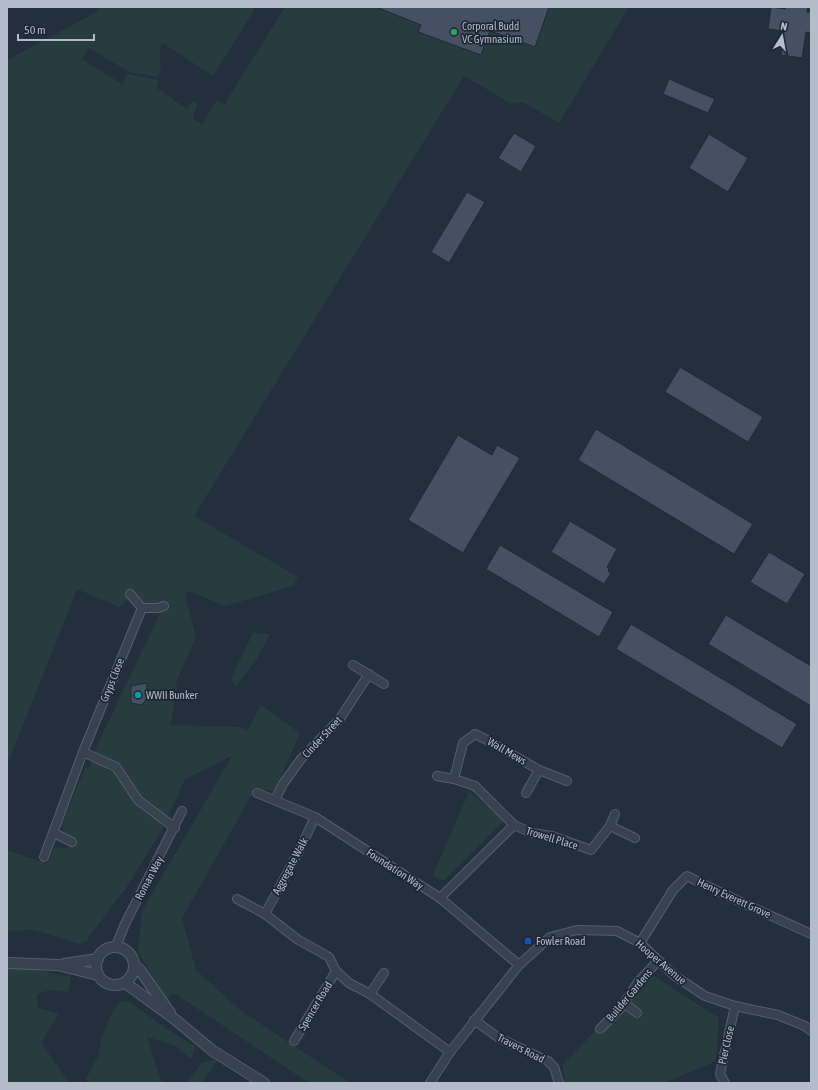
<svg xmlns="http://www.w3.org/2000/svg" width="818" height="1090" font-family="'Asap Condensed',sans-serif">
<style>
.green{fill:#263c3f}
.building{fill:#455162;stroke:#1f2835}
.lines{fill:none;stroke-linecap:round;stroke-linejoin:round}
.minor-casing{stroke:#565f6c;stroke-width:10}
.tertiary-casing{stroke:#565f6c;stroke-width:12}
.minor{stroke:#38414e;stroke-width:8}
.tertiary{stroke:#38414e;stroke-width:10}
.leisure-dot{fill:#2e9e5b;stroke:#1d2633;stroke-width:1.5}
.culture-dot{fill:#0f9aa8;stroke:#1d2633;stroke-width:1.5}
.transit-dot{fill:#1a4fb4;stroke:#1d2633;stroke-width:1.5}
.labels{text-anchor:middle;stroke-width:3.5;stroke-linejoin:round;paint-order:stroke}
.poi-label{font-size:11px;fill:#b4bcc9;stroke:#1d2633;text-anchor:start}
.street-label{font-size:11px;fill:#b4bcc9;stroke:#1d2633}
</style>
<rect width="100%" height="100%" fill="#242f3e"/>
<g class="green">
<path d="M101,7H256L213,76L163,43C155,57 165,67 158,77L129,72L89,48L82,59L122,84L128,74L159,80L157,88L187,109L192,101L197,104L193,119L202,124L217,100L224,105L285,7H629L559,123L523,102L512,104L464,76L194,516L298,577L293,586L225,606L189,591L185,595L196,637L177,680L171,725L240,727L247,731L261,705L300,733L275,791L255,789L182,918L196,970L241,1011L350,1083H309L174,993L167,999L138,952L142,911L232,756L185,779L162,830L126,888L86,941L79,944L34,930L7,931V850L47,864L55,847L68,848L71,840L64,835L62,824L85,768L90,767L94,752L164,605L151,608L134,596L119,607L77,589L7,765V60L95,13Z"/>
<polygon points="253,633 270,634 257,659 235,687 231,678"/>
<polygon points="469,792 505,820 444,880 432,877"/>
<polygon points="30,968 71,977 68,992 50,990 37,994 38,1008 59,1014 41,1043 69,1082 82,1081 83,1083 7,1083 7,969"/>
<polygon points="651,974 719,1018 716,1061 664,1083 564,1083 563,1064"/>
<path d="M129,1001L157,1022L195,1047L191,1059L176,1046L147,1037C153,1053 155,1067 163,1083H88L86,1079L98,1056L102,1037L110,1017L118,1003Z"/>
<polygon points="218,1059 202,1083 186,1083 202,1063"/>
</g>
<g class="building">
<polygon points="376,7 549,7 535,47 490,31 481,55 418,32 421,25"/>
<polygon points="771,7 785,9 786,7 808,7 807,12 811,12 811,33 806,32 802,58 781,55 784,31 768,29"/>
<polygon points="669,79 715,99 708,113 663,94"/>
<polygon points="514,133 536,146 521,172 498,158"/>
<polygon points="709,134 748,158 728,192 689,168"/>
<polygon points="467,192 485,202 449,263 431,252"/>
<polygon points="680,367 763,417 748,442 665,392"/>
<polygon points="596,429 753,524 734,554 578,460"/>
<polygon points="458,435 492,455 497,445 520,458 463,553 408,520"/>
<polygon points="570,521 617,549 607,567 609,569 608,571 611,573 604,584 551,552"/>
<polygon points="500,545 613,612 599,637 486,569"/>
<polygon points="769,552 805,574 787,604 750,582"/>
<polygon points="726,615 811,666 811,706 708,644"/>
<polygon points="631,624 797,724 782,748 616,649"/>
<polygon points="147,683 147,698 142,705 131,703 131,686"/>
</g>
<g class="lines">
<defs>
<g id="minor">
<polyline points="130,594 142,608"/>
<polyline points="164,606 158,608 142,608 83,752 116,767 138,800 175,828"/>
<polyline points="353,665 384,684"/>
<polyline points="539,770 567,781"/>
<polyline points="437,776 454,779 475,786 514,825"/>
<polyline points="454,779 463,743 475,734 487,740 539,770 526,793"/>
<polyline points="257,793 315,817 440,898 519,965"/>
<polyline points="275,800 283,784 301,759 339,720 369,674"/>
<polyline points="610,826 615,814"/>
<polyline points="54,833 72,842"/>
<polyline points="44,857 83,752"/>
<polyline points="440,898 514,825 532,833 552,836 591,850 610,826 635,838"/>
<polyline points="237,899 265,914 297,939 329,957 336,971 349,983 370,994 450,1052"/>
<polyline points="265,914 300,849 315,817"/>
<path d="M640,943L673,890L687,876C728,897 770,915 811,934"/>
<polyline points="116,946 125,924 182,811"/>
<polyline points="370,994 384,973"/>
<polyline points="624,1003 637,1013"/>
<polyline points="474,1020 499,1038 548,1061 554,1067 559,1083"/>
<polyline points="600,1029 620,1009 638,982 658,961"/>
<polyline points="294,1041 336,971"/>
<polyline points="430,1083 450,1052 519,965 550,937 577,930 617,931 640,943 675,976 705,996 735,1006 778,1015 805,1026 811,1031"/>
<polyline points="725,1083 720,1074 735,1006"/>
</g>
<g id="tertiary">
<circle cx="115" cy="966" r="19"/>
<polyline points="7,963 58,965 98,975"/>
<polyline points="64,964 98,959"/>
<polyline points="134,965 140,970 170,1013"/>
<polyline points="126,981 128,985 172,1017 213,1051 264,1083"/>
</g>
</defs>
<use href="#minor" class="minor-casing"/>
<use href="#tertiary" class="tertiary-casing"/>
<use href="#minor" class="minor"/>
<use href="#tertiary" class="tertiary"/>
</g>
<circle class="leisure-dot" cx="454" cy="32" r="4"/>
<circle class="culture-dot" cx="138" cy="695" r="4"/>
<rect class="transit-dot" x="524" y="937" width="8" height="8" rx="2"/>
<g class="labels">
<g class="poi-label">
<text x="462" y="30">Corporal Budd<tspan x="462" dy="13">VC Gymnasium</tspan></text>
<text x="146" y="699">WWII Bunker</text>
<text x="536" y="945">Fowler Road</text>
</g>
<g class="street-label">
<text transform="translate(112 680) rotate(-68)" y="4">Gryps Close</text>
<text transform="translate(322 737) rotate(-47)" y="4">Cinder Street</text>
<text transform="translate(507 751) rotate(30)" y="4">Wall Mews</text>
<text transform="translate(552 838) rotate(17)" y="4">Trowell Place</text>
<text transform="translate(290 866) rotate(-62)" y="4">Aggregate Walk</text>
<text transform="translate(395 869) rotate(33)" y="4">Foundation Way</text>
<text transform="translate(149 878) rotate(-62)" y="4">Roman Way</text>
<text transform="translate(734 898) rotate(25)" y="4">Henry Everett Grove</text>
<text transform="translate(661 962) rotate(40)" y="4">Hooper Avenue</text>
<text transform="translate(629 995) rotate(-50)" y="4">Builder Gardens</text>
<text transform="translate(315 1006) rotate(-59)" y="4">Spencer Road</text>
<text transform="translate(726 1045) rotate(-77)" y="4">Pier Close</text>
<text transform="translate(521 1048) rotate(27)" y="4">Travers Road</text>
</g>
</g>
<rect width="818" height="1090" fill="none" stroke="#b4bcc9" stroke-width="16"/>
<g transform="translate(782 36) rotate(11)" stroke="#1d2633" stroke-width="3" paint-order="stroke">
<path d="M0-3L7 15L0 10L-7 15Z" fill="#b4bcc9"/>
<text y="-6" font-size="11" font-weight="bold" text-anchor="middle" fill="#b4bcc9">N</text>
</g>
<path d="M18 34v6h76v-6" fill="none" stroke="#b4bcc9" stroke-width="2"/>
<text x="24" y="34" font-size="12" fill="#b4bcc9" stroke="#1d2633" stroke-width="3" paint-order="stroke">50 m</text>
</svg>
